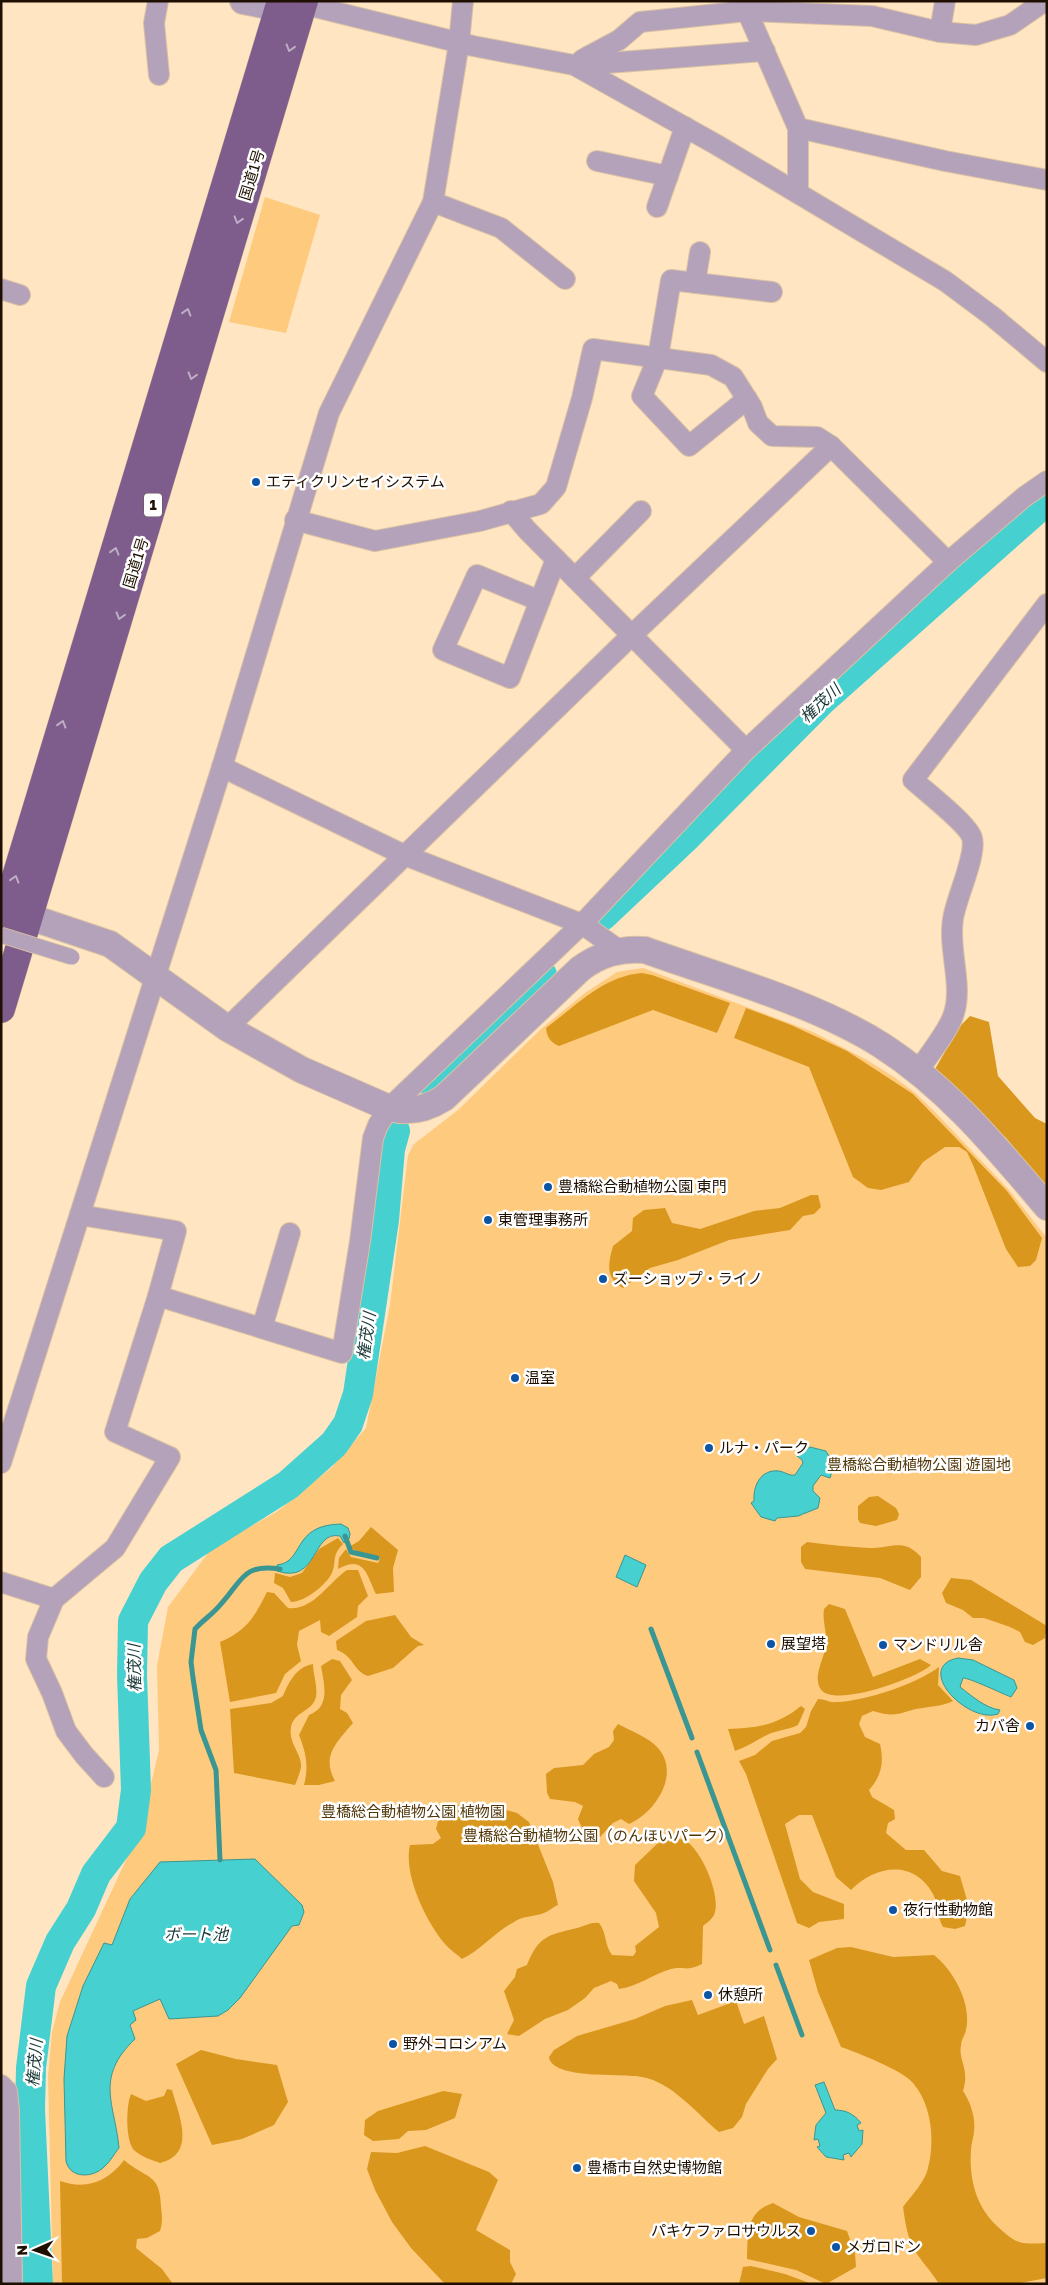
<svg xmlns="http://www.w3.org/2000/svg" width="1048" height="2285" font-family="'Golos Text','Noto Sans JP',sans-serif">
<style>
.green{fill:#feca7e}
.forest{fill:#da971e}
.water{fill:#46d0d0;stroke:#3a9692}
.lines{fill:none;stroke-linecap:round;stroke-linejoin:round}
.stream{stroke:#3a9692;stroke-width:5}
.river{stroke:#46d0d0;stroke-width:30}
.minor-casing{stroke:#dbc3a3;stroke-width:22}
.tertiary-casing{stroke:#dbc3a3;stroke-width:28}
.trunk-casing{stroke:#dbc3a3;stroke-width:29}
.minor{stroke:#b4a2bb;stroke-width:20}
.tertiary{stroke:#b4a2bb;stroke-width:26}
.trunk{stroke:#7e5c8c;stroke-width:28}
.pedestrian-bridge-casing{stroke:#dbc3a3;stroke-width:17;stroke-linecap:butt}
.pedestrian-bridge{stroke:#b4a2bb;stroke-width:15}
.oneway{stroke:#beaec6}
.poi-dot{fill:#0d55a4;stroke:#fff;stroke-width:2}
.labels{text-anchor:middle;stroke-width:5;stroke-linejoin:round;paint-order:stroke}
.shield{fill:#fff;stroke:#62574c;stroke-width:1}
.shield-label{font-size:14px;font-weight:bold;fill:#1e0f00}
.street-label{font-size:15px;fill:#1e0f00;stroke:#fff}
.poi-label{font-size:15px;fill:#1e0f00;stroke:#fff;text-anchor:start}
.park-label{font-size:15px;fill:#523709;stroke:#fff}
.water-label{font-size:16px;font-style:italic;fill:#1a3737;stroke:#fff}
</style>
<rect width="100%" height="100%" fill="#ffe5c2"/>
<g class="green">
<polygon points="265,197 320,215 286,333 229,322"/>
<polygon points="643,968 813,1032 867,1060 894,1077 914,1092 935,1112 1009,1190 1047,1238 1047,2284 53,2284 48,2076 52,2032 60,2002 140,1830 159,1750 157,1666 168,1607 211,1549 278,1511 331,1468 366,1428 390,1305 408,1155 414,1144 458,1110 541,1029 585,993 617,972"/>
</g>
<g class="forest">
<path d="M642,973L652,975L730,1003L717,1033L653,1010L559,1046C550,1042 547,1037 546,1028C576,1006 603,976 642,973Z"/>
<polygon points="746,1008 791,1025 847,1051 913,1094 1007,1191 1042,1238 1036,1260 1030,1266 1018,1267 1006,1249 973,1165 967,1152 959,1147 945,1147 923,1162 909,1182 881,1190 868,1188 853,1177 809,1067 734,1038"/>
<polygon points="970,1016 989,1022 998,1076 1035,1118 1047,1124 1047,1188 1006,1138 942,1082 935,1069 960,1026"/>
<path d="M811,1195H818L821,1207L814,1214L803,1216L790,1230L729,1240L678,1260L650,1268L623,1288C605,1278 608,1264 613,1246L632,1231L633,1218L644,1210L665,1208L672,1223L700,1229L754,1211L780,1208Z"/>
<polygon points="878,1496 896,1508 899,1514 897,1520 876,1526 860,1523 858,1519 858,1506 869,1497"/>
<path d="M371,1527L398,1550L393,1568L394,1592L376,1594C367,1575 364,1554 338,1569L339,1558L346,1549L351,1557L378,1563L380,1558L358,1552L349,1547L359,1541Z"/>
<path d="M338,1538L343,1544C331,1556 337,1561 332,1573C326,1585 305,1602 291,1602L283,1588L274,1583L275,1573L290,1577L302,1573L319,1549Z"/>
<path d="M807,1542C828,1545 850,1547 870,1548C891,1549 903,1537 921,1557V1577L910,1590L880,1578L805,1569L801,1562V1547Z"/>
<path d="M347,1570H358L368,1596L358,1606L357,1617L329,1636L321,1632L320,1620L299,1631L297,1645L301,1661L285,1674L276,1693L230,1702L220,1642C248,1630 254,1617 267,1592L274,1593L288,1608C313,1611 329,1582 347,1570Z"/>
<polygon points="951,1578 971,1580 1047,1626 1045,1638 1033,1645 1025,1642 1020,1632 1010,1627 984,1618 973,1618 963,1610 946,1603 942,1593"/>
<path d="M829,1604L845,1609L873,1677L920,1659L931,1665C918,1678 830,1710 820,1688C813,1673 825,1659 826,1643C827,1632 822,1620 824,1609Z"/>
<path d="M395,1615L411,1637L424,1645L418,1646L393,1668L368,1676C353,1671 354,1656 337,1650L336,1641L366,1621Z"/>
<path d="M332,1659L340,1661L352,1680L341,1695L340,1709L347,1713L353,1723C337,1742 321,1756 335,1781L319,1785H304C309,1766 306,1753 299,1735L309,1715C331,1707 324,1684 321,1666Z"/>
<path d="M313,1664C313,1676 320,1692 314,1702C309,1711 294,1713 291,1727C288,1744 302,1753 301,1767C300,1773 297,1780 295,1785L234,1773L230,1709L271,1703L283,1696C289,1682 296,1667 313,1664Z"/>
<path d="M939,1667L938,1685L953,1701C942,1706 934,1706 923,1708C900,1711 899,1719 873,1711L862,1716L859,1724L865,1737L880,1744C884,1763 882,1775 869,1790L872,1797L894,1810L895,1819L888,1823L886,1833L906,1850H924L942,1871L960,1876L969,1907L965,1926L955,1929L943,1927C937,1917 939,1905 933,1894C914,1859 875,1865 851,1890L836,1877L812,1815H799L785,1824L800,1879L813,1892L844,1904V1919L819,1922L809,1928L797,1923L746,1774L739,1761L755,1755L772,1741L800,1733L806,1727L811,1711L818,1699C825,1699 830,1703 837,1702C866,1701 916,1684 939,1667Z"/>
<path d="M801,1706L805,1709L798,1725C788,1730 777,1730 767,1735C755,1741 749,1746 735,1751L728,1729C757,1728 778,1725 801,1706Z"/>
<path d="M618,1724C631,1731 648,1737 658,1748C681,1774 655,1813 629,1824L621,1819L613,1823L600,1837C588,1836 582,1830 578,1819L583,1806L575,1802L550,1799L547,1793L546,1774L554,1768L583,1765L594,1754L609,1747L614,1740L613,1731Z"/>
<path d="M448,1803L466,1806L479,1812L503,1809L517,1813L529,1822L553,1882L558,1905C553,1907 549,1911 544,1913C535,1917 524,1915 514,1922C495,1932 481,1950 462,1959C457,1954 450,1950 445,1944C426,1922 403,1874 410,1845L433,1844L441,1838L436,1829L441,1809Z"/>
<path d="M675,1838C678,1839 684,1839 686,1841C702,1851 722,1897 714,1915C712,1919 707,1923 703,1926L702,1964C686,1972 685,1966 671,1969C653,1974 637,1987 619,1989L617,1984L611,1981L594,1988L585,1998L568,2010L545,2019L519,2036L507,2034L514,2020L504,1991L515,1977L517,1969L527,1965C539,1935 549,1935 577,1928C586,1926 590,1922 599,1923C607,1933 604,1944 612,1955L633,1956L636,1952L635,1946L659,1927L656,1913L634,1881L635,1865L657,1844Z"/>
<path d="M851,1947L893,1957L934,1955C954,1971 972,2004 966,2030C965,2035 961,2040 961,2045C958,2061 970,2068 963,2091C970,2101 976,2118 974,2131C974,2137 971,2143 971,2150C969,2179 976,2207 998,2227C1019,2246 1020,2244 1047,2243V2278L1014,2284H939C931,2271 920,2260 914,2249C907,2236 905,2221 903,2207C911,2196 925,2182 928,2168C935,2141 932,2105 913,2083C904,2071 856,2052 841,2047L818,1992L809,1960L837,1948Z"/>
<path d="M692,2000L698,2015L736,2001L744,2024L764,2016L777,2059L768,2069L746,2104L742,2117L733,2128L719,2132C697,2114 672,2082 642,2077C623,2073 552,2080 549,2057L554,2050L577,2036L635,2019L665,2006Z"/>
<polygon points="201,2050 236,2059 277,2065 288,2102 274,2125 242,2139 212,2145 176,2064"/>
<path d="M167,2089L172,2090C179,2116 197,2154 160,2163C152,2160 142,2157 135,2151C125,2143 126,2104 131,2094L146,2101L164,2096Z"/>
<polygon points="443,2091 462,2094 455,2118 426,2130 408,2131 399,2139 373,2141 364,2135 365,2120 378,2111"/>
<polygon points="425,2146 489,2172 498,2180 476,2230 510,2250 510,2262 516,2274 511,2284 445,2284 411,2248 392,2222 375,2190 367,2169 371,2152 397,2153"/>
<path d="M124,2160C147,2180 160,2172 161,2207C162,2216 163,2222 160,2231L147,2238L137,2239L136,2248L162,2269L173,2284H62L60,2181C86,2190 108,2182 124,2160Z"/>
<path d="M773,2203L799,2217L847,2231L855,2253L856,2267L826,2284L796,2270L747,2259C748,2233 746,2212 773,2203Z"/>
<polygon points="751,2266 785,2274 812,2284 739,2284 743,2267"/>
</g>
<g class="water">
<path d="M810,1447L826,1451L834,1465L830,1478L821,1475L813,1486V1491L820,1498L818,1508L798,1516L777,1518L775,1521L761,1517L751,1503L754,1501C753,1485 761,1469 779,1471C785,1472 789,1476 795,1475L803,1463L802,1460L797,1456Z"/>
<path d="M341,1524L348,1528L350,1534L349,1539L344,1543L340,1536C311,1530 319,1585 277,1571V1565C305,1562 291,1525 341,1524Z"/>
<polygon points="625,1555 646,1565 637,1587 616,1577"/>
<path d="M958,1658L973,1660L1014,1680L1017,1688L1011,1697C1003,1694 970,1678 963,1678L960,1687C972,1696 985,1708 1000,1710L998,1714C967,1724 913,1667 958,1658Z"/>
<path d="M255,1859L302,1905L304,1912L299,1925L292,1926L240,1998L228,2010L218,2016L169,2019L160,1999L133,2011L136,2020L130,2025L135,2039C94,2078 115,2104 119,2148C114,2154 110,2162 104,2167C93,2178 70,2179 66,2161L64,2079L67,2036L83,1986L104,1943L112,1945L130,1899L160,1862Z"/>
<path d="M824,2082L835,2110C846,2110 854,2114 861,2123L857,2125L859,2131L863,2130L862,2144L851,2157L849,2153L843,2155L844,2160L826,2157L817,2147L820,2146L818,2139L814,2140L816,2125L826,2113L815,2085Z"/>
</g>
<g class="lines">
<g class="stream">
<polyline points="345,1536 351,1552 377,1558"/>
<polyline points="651,1629 692,1738"/>
<polyline points="697,1752 770,1950"/>
<path d="M220,1860L216,1770L201,1730L193,1678L191,1662L195,1629C203,1620 213,1614 221,1604C242,1581 243,1563 280,1569"/>
<polyline points="776,1965 802,2035"/>
</g>
<g class="river">
<polyline points="602,916 688,835 822,700 1047,500"/>
<polyline points="432,1083 542,975"/>
<polyline points="38,2284 30,2109 31,2068 41,1986 60,1942 81,1909 96,1874 131,1828 136,1790 132,1675 133,1621 153,1582 171,1559 288,1485 334,1444 348,1424 358,1394 384,1220 390,1149 395,1131"/>
</g>
<defs>
<g id="minor">
<polyline points="158,1 154,23 159,75"/>
<polyline points="739,3 747,11 798,128 945,161 1047,180"/>
<polyline points="303,4 473,46 574,65 717,145 945,281 992,316 1047,362"/>
<polyline points="940,32 945,1"/>
<polyline points="589,56 619,40 640,22 747,11 872,16 940,32 976,35 1010,25 1045,1"/>
<polyline points="582,60 589,56 607,63 765,51"/>
<polyline points="798,128 798,193"/>
<polyline points="597,161 668,176"/>
<polyline points="433,202 501,228 565,279"/>
<polyline points="657,207 685,127"/>
<polyline points="695,283 700,252"/>
<polyline points="1,289 20,295"/>
<polyline points="747,399 689,446 642,396 658,357 671,280 772,292"/>
<polyline points="511,511 527,530 746,750"/>
<polyline points="295,520 375,541 480,521 541,504 556,487 582,398 593,349 711,365 733,377 752,407 758,423 772,436 817,437 831,446 948,562"/>
<polyline points="575,578 641,511"/>
<polyline points="540,601 477,575 443,650 510,678 556,559"/>
<polyline points="222,767 404,855 582,924 619,950"/>
<polyline points="227,1028 632,635 831,446"/>
<path d="M918,1071C928,1056 950,1029 954,1013C963,985 948,949 953,919C956,898 977,855 972,838C969,825 925,791 913,780L1047,604"/>
<polyline points="80,1215 176,1231 158,1296"/>
<polyline points="262,1328 290,1233"/>
<polyline points="1,1463 222,767 329,413 433,202 459,43 463,1"/>
<polyline points="1,1582 54,1599 115,1548 170,1457 115,1432 158,1296 342,1353 360,1241 373,1138 378,1125 389,1108 582,924 746,750 948,562 1024,497 1047,481"/>
<polyline points="54,1599 38,1637 36,1659 52,1693 66,1731 84,1755 104,1777"/>
<polyline points="1,2085 7,2091 9,2112 12,2284"/>
</g>
<g id="tertiary">
<polyline points="243,1 279,8"/>
<path d="M9,910L110,944L227,1028L302,1070L389,1108C408,1113 427,1109 444,1098L580,969C600,954 620,948 645,950C720,977 815,1003 881,1045C948,1088 996,1147 1047,1207"/>
</g>
<g id="trunk">
<polyline points="1,926 281,1"/>
<polyline points="1,1009 304,1"/>
</g>
</defs>
<use href="#minor" class="minor-casing"/>
<use href="#tertiary" class="tertiary-casing"/>
<use href="#trunk" class="trunk-casing"/>
<use href="#minor" class="minor"/>
<use href="#tertiary" class="tertiary"/>
<use href="#trunk" class="trunk"/>
<defs>
<polyline id="pedestrian-bridge" points="1,935 72,957"/>
</defs>
<use href="#pedestrian-bridge" class="pedestrian-bridge-casing"/>
<use href="#pedestrian-bridge" class="pedestrian-bridge"/>
</g>
<defs><path id="oneway-chevron" d="M-2-3.5L2.5 0L-2 3.5" fill="none" stroke-width="1.6" stroke-linecap="round" stroke-linejoin="round" transform="scale(1.25)"/></defs>
<g class="oneway">
<use href="#oneway-chevron" transform="translate(290 48) rotate(107)"/>
<use href="#oneway-chevron" transform="translate(238 220) rotate(107)"/>
<use href="#oneway-chevron" transform="translate(187 312) rotate(-73)"/>
<use href="#oneway-chevron" transform="translate(192 376) rotate(107)"/>
<use href="#oneway-chevron" transform="translate(115 551) rotate(-73)"/>
<use href="#oneway-chevron" transform="translate(120 616) rotate(107)"/>
<use href="#oneway-chevron" transform="translate(62 724) rotate(-73)"/>
<use href="#oneway-chevron" transform="translate(15 879) rotate(-73)"/>
</g>
<g class="poi-dot">
<circle cx="256" cy="482" r="5"/>
<circle cx="548" cy="1187" r="5"/>
<circle cx="488" cy="1220" r="5"/>
<circle cx="603" cy="1279" r="5"/>
<circle cx="515" cy="1378" r="5"/>
<circle cx="709" cy="1448" r="5"/>
<circle cx="771" cy="1644" r="5"/>
<circle cx="883" cy="1645" r="5"/>
<circle cx="1030" cy="1726" r="5"/>
<circle cx="893" cy="1910" r="5"/>
<circle cx="708" cy="1995" r="5"/>
<circle cx="393" cy="2044" r="5"/>
<circle cx="577" cy="2168" r="5"/>
<circle cx="811" cy="2231" r="5"/>
<circle cx="836" cy="2247" r="5"/>
</g>
<g class="labels">
<rect class="shield" x="144" y="493.5" width="18" height="23" rx="4"/>
<g class="shield-label">
<text x="153" y="510">1</text>
</g>
<g class="street-label">
<text transform="translate(252 175) rotate(-73)" y="5">国道1号</text>
<text transform="translate(136 563) rotate(-73)" y="5">国道1号</text>
</g>
<g class="poi-label">
<text x="266" y="487">エティクリンセイシステム</text>
<text x="558" y="1192">豊橋総合動植物公園 東門</text>
<text x="498" y="1225">東管理事務所</text>
<text x="613" y="1284">ズーショップ・ライノ</text>
<text x="525" y="1383">温室</text>
<text x="719" y="1453">ルナ・パーク</text>
<text x="781" y="1649">展望塔</text>
<text x="893" y="1650">マンドリル舎</text>
<text x="1020" y="1731" text-anchor="end">カバ舎</text>
<text x="903" y="1915">夜行性動物館</text>
<text x="718" y="2000">休憩所</text>
<text x="403" y="2049">野外コロシアム</text>
<text x="587" y="2173">豊橋市自然史博物館</text>
<text x="801" y="2236" text-anchor="end">パキケファロサウルス</text>
<text x="846" y="2252">メガロドン</text>
</g>
<g class="park-label">
<text x="919" y="1470">豊橋総合動植物公園 遊園地</text>
<text x="413" y="1817">豊橋総合動植物公園 植物園</text>
<text x="598" y="1841">豊橋総合動植物公園（のんほいパーク）</text>
</g>
<g class="water-label">
<text transform="translate(820 703) rotate(-43)" y="6">権茂川</text>
<text transform="translate(366 1336) rotate(-82)" y="6">権茂川</text>
<text transform="translate(134 1668) rotate(-91)" y="6">権茂川</text>
<text x="196" y="1940">ボート池</text>
<text transform="translate(34 2063) rotate(-85)" y="6">権茂川</text>
</g>
</g>
<rect width="1048" height="2285" fill="none" stroke="#1e0f00" stroke-width="5"/>
<g transform="translate(35 2250) rotate(268)" stroke="#ffffff" stroke-width="4" paint-order="stroke">
<path d="M0-4L9 19L0 12L-9 19Z" fill="#1e0f00"/>
<text y="-8" font-size="14" font-weight="bold" text-anchor="middle" fill="#1e0f00">N</text>
</g>
</svg>
